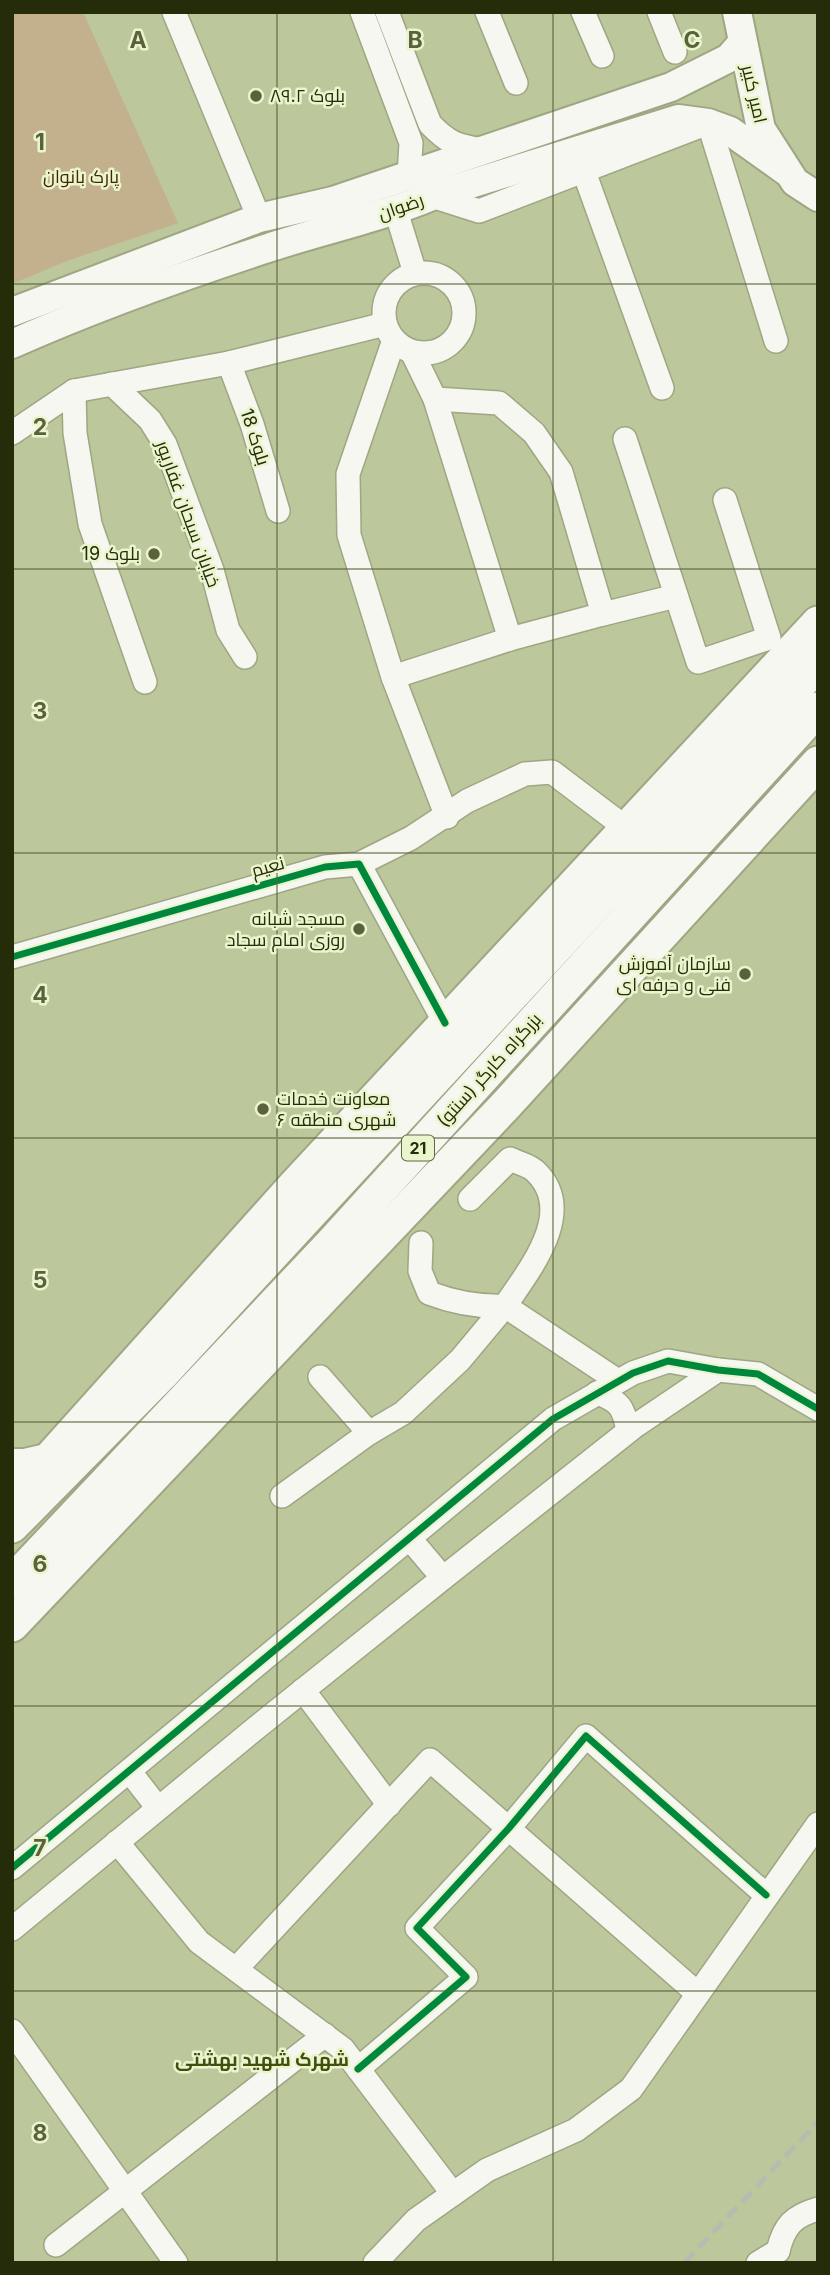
<svg xmlns="http://www.w3.org/2000/svg" width="830" height="2275" font-family="Inter,Cairo,sans-serif">
<style>
.green{fill:#c2b18c}
.lines{fill:none;stroke-linecap:round;stroke-linejoin:round}
.minor-casing{stroke:#9ea683;stroke-width:26}
.major-casing{stroke:#9ea683;stroke-width:32}
.highway-casing{stroke:#9ea683;stroke-width:37}
.minor{stroke:#f5f7f0;stroke-width:23}
.major{stroke:#f5f7f0;stroke-width:28}
.highway{stroke:#f5f7f0;stroke-width:33}
.rail{stroke:#b8bbaf;stroke-width:5;stroke-dasharray:14 7;stroke-linecap:butt}
.cycleway-casing{stroke:#eaf5cd;stroke-width:11}
.cycleway{stroke:#00873e;stroke-width:7}
.grid{fill:none;stroke:#5a623d;stroke-width:2;stroke-opacity:0.55}
.poi-dot{fill:#5a623d;stroke:#eaf5cd;stroke-width:2.5}
.labels{text-anchor:middle;stroke-width:5;stroke-linejoin:round;paint-order:stroke}
.shield{fill:#eaf5cd;stroke:#606844;stroke-width:2}
.shield-label{font-size:16px;font-weight:bold;fill:#252c0a}
.street-label{font-size:18px;fill:#252c0a;stroke:#eaf5cd}
.poi-label{font-size:18px;fill:#252c0a;stroke:#eaf5cd;text-anchor:end}
.park-label{font-size:18px;fill:#452403;stroke:#eaf5cd}
.neighbourhood-label{font-size:19px;font-weight:bold;fill:#414e0d;stroke:#eaf5cd}
.grid-label{font-size:23px;text-anchor:middle;font-weight:bold;fill:#5a623d;stroke:#eaf5cd;stroke-width:5;stroke-linejoin:round;paint-order:stroke}
</style>
<rect width="100%" height="100%" fill="#bcc79b"/>
<polygon class="green" points="12,12 83,12 178,223 64,262 12,284"/>
<g class="lines">
<defs>
<g id="minor">
<polyline points="174,12 259,218"/>
<polyline points="362,12 411,143 409,176"/>
<path d="M387,12L430,124C448,143 457,146 483,150"/>
<polyline points="487,12 516,83"/>
<polyline points="583,12 602,56"/>
<polyline points="659,12 675,52"/>
<polyline points="709,124 776,341"/>
<polyline points="583,169 662,388"/>
<polyline points="432,196 479,211 708,123"/>
<polyline points="396,211 415,273"/>
<circle cx="424" cy="313" r="40"/>
<polyline points="394,340 348,474 349,535 393,677 447,817"/>
<polyline points="412,352 435,399 510,639"/>
<polyline points="229,363 252,424 278,511"/>
<polyline points="112,384 150,420 165,444 212,570 228,630 245,657"/>
<polyline points="74,391 75,433 90,524 145,682"/>
<polyline points="12,433 74,391 229,363 385,324"/>
<polyline points="625,439 698,662 769,638 725,500"/>
<polyline points="603,614 676,596"/>
<polyline points="393,677 510,639 603,614 561,472 534,433 499,403 435,399"/>
<polyline points="359,864 411,838 467,801 525,774 552,772 626,828"/>
<polyline points="12,957 325,867 359,864 445,1023"/>
<path d="M470,1199L510,1159C518,1163 529,1165 535,1171C578,1211 529,1270 505,1306L618,1381"/>
<path d="M421,1243L420,1271L429,1293C455,1303 478,1307 505,1306"/>
<polyline points="320,1377 369,1433 403,1413 460,1360 505,1306"/>
<path d="M597,1393C620,1401 624,1408 628,1431"/>
<polyline points="282,1496 369,1433"/>
<polyline points="410,1539 443,1578"/>
<polyline points="303,1690 389,1805"/>
<polyline points="130,1772 158,1808"/>
<polyline points="117,1842 199,1942 343,2049 453,2194"/>
<polyline points="12,1868 553,1419 633,1373 668,1361 718,1370 758,1374 818,1409"/>
<polyline points="12,1929 256,1728 443,1578 635,1426 718,1370"/>
<polyline points="236,1969 430,1760 698,1994"/>
<polyline points="12,2031 176,2263"/>
<polyline points="358,2069 466,1977 417,1928 509,1828 586,1736 766,1895"/>
<polyline points="56,2245 325,2035"/>
<path d="M778,2251C784,2226 793,2216 818,2209"/>
<polyline points="375,2263 416,2220 487,2170 576,2130 631,2089 818,1824"/>
<polyline points="758,2263 778,2251"/>
</g>
<g id="major">
<polyline points="737,12 761,129 795,182 818,197"/>
<polyline points="12,312 259,218 333,201 671,87 729,58 742,43"/>
<path d="M12,344C95,307 182,276 268,248C323,230 379,218 432,196L678,119L708,123L730,131L786,171"/>
<polyline points="12,1463 25,1463 51,1457"/>
</g>
<g id="highway">
<polyline points="12,1494 51,1457 295,1185 818,623"/>
<polyline points="12,1526 162,1374 818,664"/>
<polyline points="12,1582 331,1244 818,709"/>
<polyline points="12,1625 506,1105 818,763"/>
</g>
</defs>
<use href="#minor" class="minor-casing"/>
<use href="#major" class="major-casing"/>
<use href="#highway" class="highway-casing"/>
<use href="#minor" class="minor"/>
<use href="#major" class="major"/>
<use href="#highway" class="highway"/>
<polyline class="rail" points="684,2263 818,2122"/>
<defs>
<g id="cycleway">
<polyline points="12,957 325,867 359,864 445,1023"/>
<polyline points="12,1868 553,1419 633,1373 668,1361 718,1370 758,1374 818,1409"/>
<polyline points="358,2069 466,1977 417,1928 509,1828 586,1736 766,1895"/>
</g>
</defs>
<use href="#cycleway" class="cycleway-casing"/>
<use href="#cycleway" class="cycleway"/>
</g>
<path class="grid" d="M277,12V2263M553,12V2263M12,284H818M12,569H818M12,853H818M12,1138H818M12,1422H818M12,1706H818M12,1991H818"/>
<g class="poi-dot">
<circle cx="256" cy="96" r="7"/>
<circle cx="154" cy="554" r="7"/>
<circle cx="359" cy="929" r="7"/>
<circle cx="745" cy="974" r="7"/>
<circle cx="263" cy="1109" r="7"/>
</g>
<g class="labels">
<rect class="shield" x="402" y="1135.5" width="32" height="25" rx="5"/>
<g class="shield-label">
<text x="418" y="1154">21</text>
</g>
<g class="street-label">
<text transform="translate(754 94) rotate(77)" y="6">امیر کبیر</text>
<text transform="translate(401 207) rotate(-19)" y="6">رضوان</text>
<text transform="translate(255 437) rotate(72)" y="6">بلوک 18</text>
<text transform="translate(188 514) rotate(70)" y="6">خیابان سبحان غفارپور</text>
<text transform="translate(268 867) rotate(-16)" y="6">نعیم</text>
<text transform="translate(489 1070) rotate(-48)" y="6">بزرگراه کارگر (سنتو)</text>
</g>
<g class="poi-label">
<text x="270" y="102" text-anchor="start">بلوک ۸۹.۲</text>
<text x="140" y="560">بلوک 19</text>
<text x="345" y="925">مسجد شبانه<tspan x="345" dy="21">روزی امام سجاد</tspan></text>
<text x="731" y="970">سازمان آموزش<tspan x="731" dy="21">فنی و حرفه ای</tspan></text>
<text x="277" y="1105" text-anchor="start">معاونت خدمات<tspan x="277" dy="21">شهری منطقه ۶</tspan></text>
</g>
<g class="park-label">
<text x="81" y="183">پارک بانوان</text>
</g>
<g class="neighbourhood-label">
<text x="262" y="2066">شهرک شهید بهشتی</text>
</g>
</g>
<g class="grid-label">
<text x="138" y="48">A</text>
<text x="415" y="48">B</text>
<text x="692" y="48">C</text>
<text x="40" y="150">1</text>
<text x="40" y="435">2</text>
<text x="40" y="719">3</text>
<text x="40" y="1003">4</text>
<text x="40" y="1288">5</text>
<text x="40" y="1572">6</text>
<text x="40" y="1856">7</text>
<text x="40" y="2141">8</text>
</g>
<rect width="830" height="2275" fill="none" stroke="#252c0a" stroke-width="28"/>
</svg>
